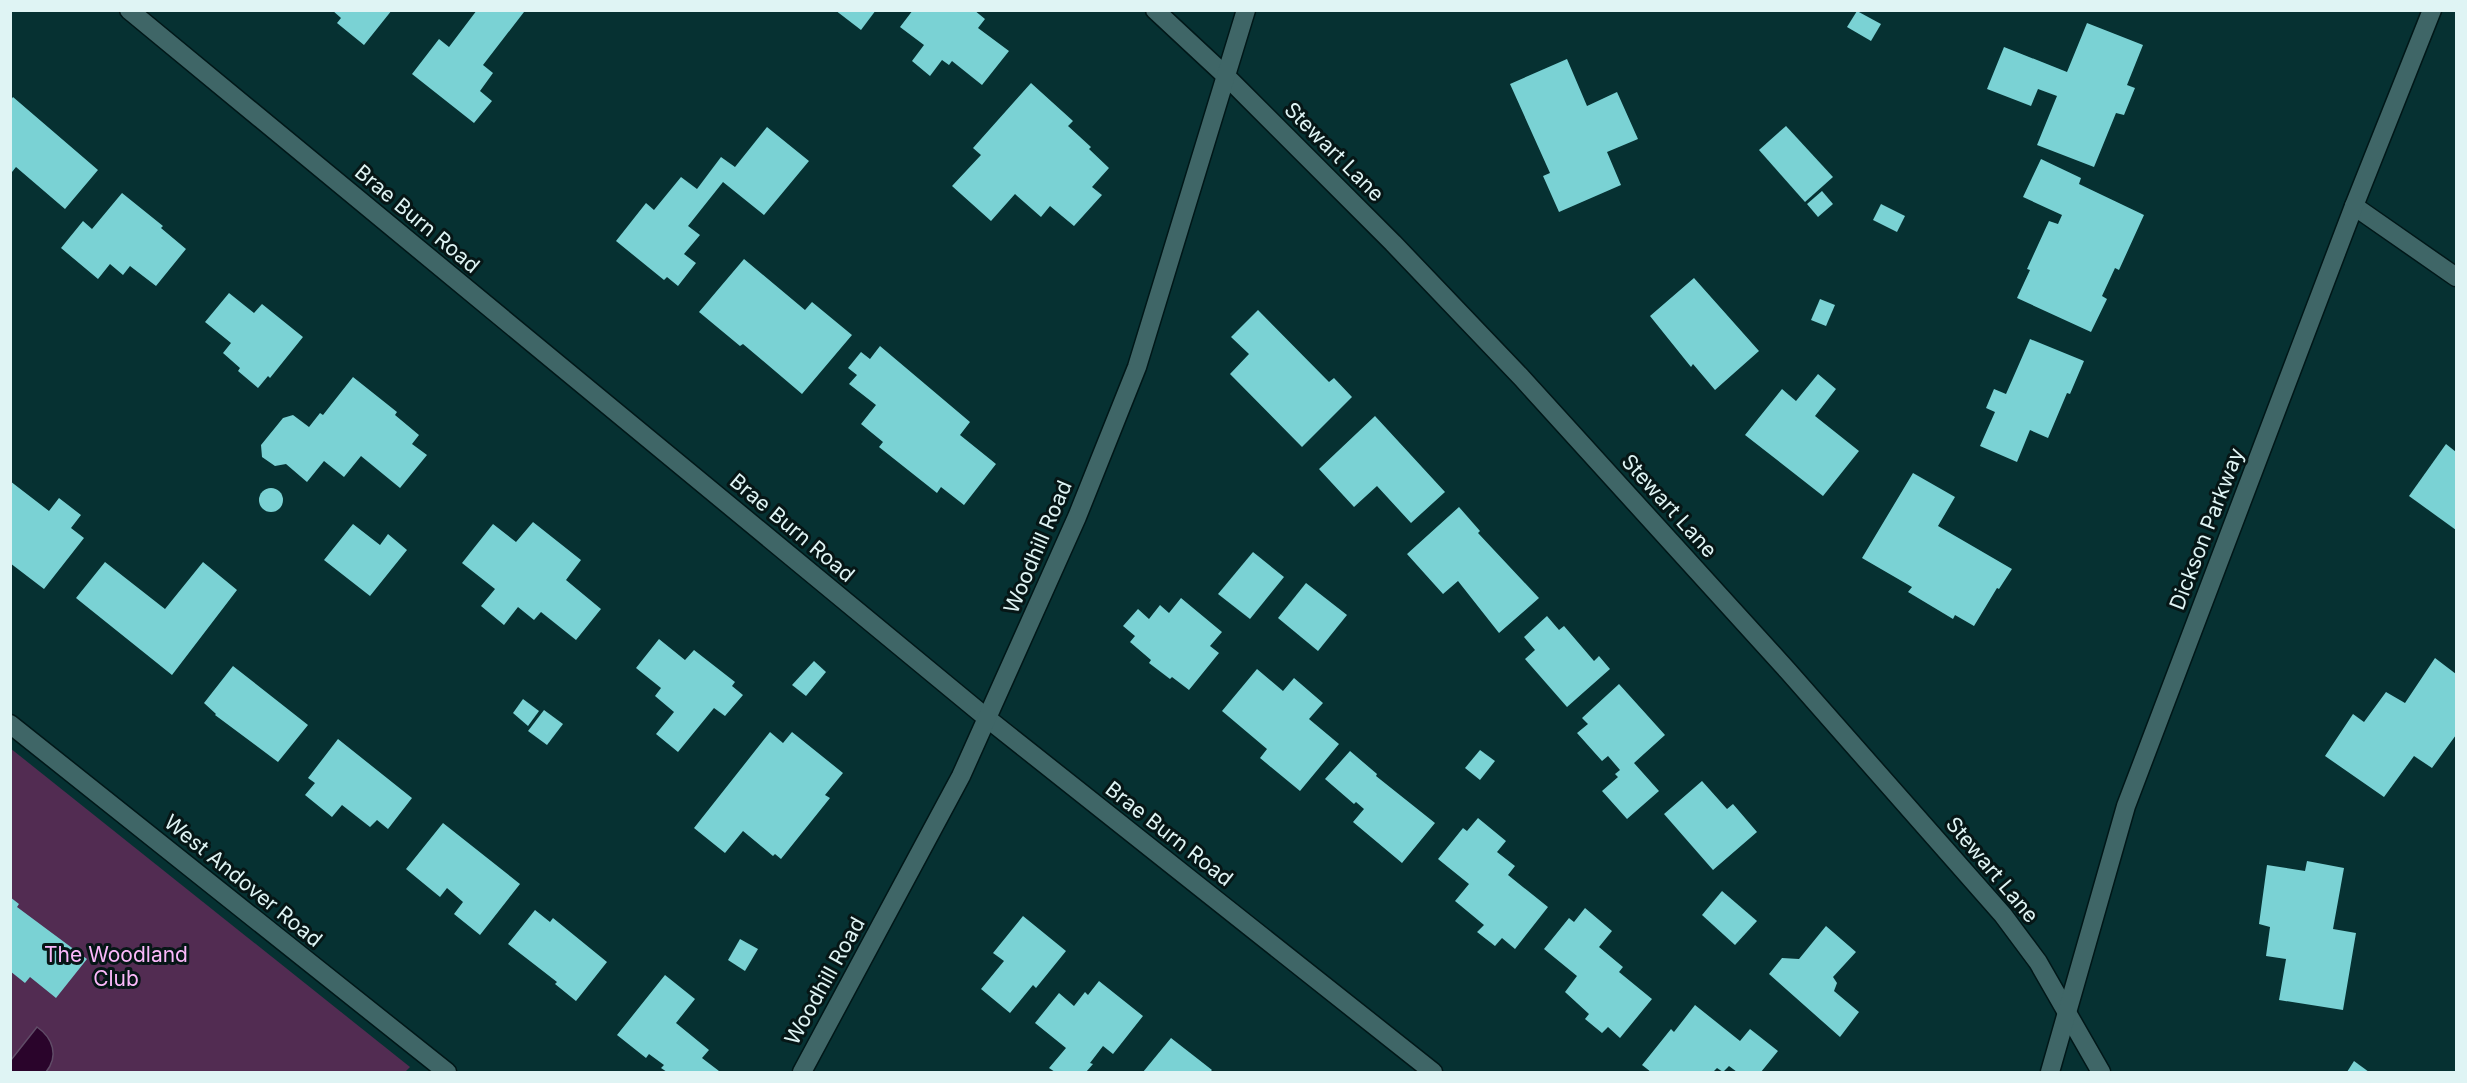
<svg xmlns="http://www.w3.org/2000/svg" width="2467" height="1083" font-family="Inter,sans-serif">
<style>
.green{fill:#522c52}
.water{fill:#2a042b;stroke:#604c67;stroke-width:1.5}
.building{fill:#7ad2d4}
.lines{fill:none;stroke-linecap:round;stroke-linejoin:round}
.minor-casing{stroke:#001718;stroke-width:21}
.minor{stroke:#3f6667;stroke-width:18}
.labels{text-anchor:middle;stroke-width:6;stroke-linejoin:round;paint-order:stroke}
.street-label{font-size:21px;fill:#dff4f4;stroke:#061616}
.park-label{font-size:21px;fill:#fbb8fa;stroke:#061616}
</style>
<rect width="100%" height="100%" fill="#063132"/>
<polygon class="green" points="10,748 410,1067 405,1072 11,1072"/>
<path class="water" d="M37,1027C53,1038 59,1056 46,1072H11V1060Z"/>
<g class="building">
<polygon points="332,10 392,10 364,45 337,23 341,18"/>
<polygon points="477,10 522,10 524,12 483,65 493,73 480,91 492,101 474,123 412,74 439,39 449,47"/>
<polygon points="835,10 876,10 861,30"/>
<polygon points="913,10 974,10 985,19 978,28 1009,51 982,85 952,61 949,65 942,60 930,76 912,61 924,45 900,27"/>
<polygon points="1857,11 1881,24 1871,41 1847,27"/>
<polygon points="2087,23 2143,45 2127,85 2135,88 2124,115 2116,113 2094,167 2037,145 2057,96 2038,89 2031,106 1987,89 2004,47 2067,72"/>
<polygon points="1567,59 1587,106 1617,92 1638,139 1607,152 1621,185 1559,212 1543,176 1550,173 1510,84"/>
<polygon points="1031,83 1073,121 1068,126 1091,147 1089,149 1109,168 1092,187 1102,195 1074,226 1050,206 1041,217 1015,194 991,221 952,186 981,155 973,148"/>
<polygon points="13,97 98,170 65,209 16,167 12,172 10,170 10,101"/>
<polygon points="1786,126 1833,177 1805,202 1759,150"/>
<polygon points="767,127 809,161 764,215 723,182 688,226 700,235 684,254 696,263 678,286 667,277 664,280 616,241 646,203 654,210 681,177 697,189 721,157 735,167"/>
<polygon points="2041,159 2081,178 2079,184 2144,215 2119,270 2115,268 2102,296 2107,299 2091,332 2017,298 2030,270 2027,269 2049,221 2058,224 2062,215 2023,197"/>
<polygon points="1822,191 1833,204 1818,217 1807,204"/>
<polygon points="122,193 163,226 161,228 186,249 156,286 130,266 123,275 110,264 98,279 61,248 83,221 92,229"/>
<polygon points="1881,204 1905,216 1897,232 1873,220"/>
<polygon points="744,259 805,310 812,302 852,335 802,394 743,344 740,346 699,312"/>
<polygon points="1694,278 1759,351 1715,390 1693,364 1691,367 1650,316"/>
<polygon points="229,293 254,313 262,304 303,337 270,378 268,376 258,388 238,371 240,368 223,353 231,343 205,322"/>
<polygon points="1820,299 1835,305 1826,326 1811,320"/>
<polygon points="1258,310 1329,382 1334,378 1352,397 1302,447 1230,374 1249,354 1231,337"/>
<polygon points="2030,339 2084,361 2070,394 2067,393 2048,438 2030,430 2017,462 1980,446 1995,412 1986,408 1994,389 2006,394"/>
<polygon points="880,346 970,422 960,435 996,464 964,505 941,487 937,493 879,447 883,442 861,424 876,405 849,384 857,375 848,368 861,352 870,359"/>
<polygon points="1818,374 1836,389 1815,416 1859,451 1823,496 1745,435 1782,389 1796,401"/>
<polygon points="353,377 397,412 395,415 419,435 412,444 427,455 400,488 361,456 344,477 324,461 307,482 286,464 275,466 262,457 261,445 283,418 293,415 309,427 320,413 323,415"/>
<polygon points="1375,416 1445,492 1411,523 1377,486 1354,507 1319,469"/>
<polygon points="2446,444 2456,452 2456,530 2409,496"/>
<polygon points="1913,473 1955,497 1938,526 2012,569 1999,589 1997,588 1974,626 1955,615 1953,619 1908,592 1912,587 1862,558"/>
<polygon points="10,481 49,511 59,498 81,515 71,528 84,538 44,589 10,563"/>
<circle cx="271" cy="500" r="12"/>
<polygon points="1459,507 1480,531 1478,533 1539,598 1499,633 1458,581 1443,594 1407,554"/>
<polygon points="533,522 581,560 566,580 601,609 576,640 541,612 534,620 518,607 504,625 481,606 495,589 462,563 493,524 516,542"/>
<polygon points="353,524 380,545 388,534 407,550 370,596 324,560"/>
<polygon points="1253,552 1284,577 1250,619 1218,594"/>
<polygon points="105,562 165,609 203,562 237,590 172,675 76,598"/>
<polygon points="1306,583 1347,615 1318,651 1278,618"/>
<polygon points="1181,598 1222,632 1210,646 1219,653 1189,690 1172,677 1170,679 1149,663 1151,660 1130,642 1135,636 1123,626 1138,609 1149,619 1160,605 1169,613"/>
<polygon points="1547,616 1559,630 1564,626 1594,661 1599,656 1610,669 1567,707 1525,659 1535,650 1524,637"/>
<polygon points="659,639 685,660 694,650 735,682 732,686 743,695 725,716 714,708 678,752 656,734 674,712 655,696 661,688 636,668"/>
<polygon points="2435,658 2456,674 2456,735 2432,768 2414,756 2384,797 2325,756 2353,714 2364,722 2386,692 2405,703"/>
<polygon points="814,661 826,672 806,696 792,685"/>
<polygon points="233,666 308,725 278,762 215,715 216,714 204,703"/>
<polygon points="1257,669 1283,691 1294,678 1323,703 1309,719 1339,744 1300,791 1260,758 1267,749 1222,711"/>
<polygon points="1619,684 1665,735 1634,763 1659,791 1627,819 1602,791 1618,777 1615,774 1620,770 1608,756 1602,761 1577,733 1588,724 1582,718"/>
<polygon points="523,699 539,711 528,726 513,713"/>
<polygon points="544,710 563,724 547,745 528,731"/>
<polygon points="770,732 783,743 792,732 843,773 825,795 830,798 781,859 775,854 773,856 743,831 725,853 694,828"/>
<polygon points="338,739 412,798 388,829 377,820 370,827 342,805 332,817 305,795 315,783 308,778"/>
<polygon points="1480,750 1495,761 1480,780 1465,768"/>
<polygon points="1350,751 1377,774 1376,776 1435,823 1402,863 1353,822 1364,809 1356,802 1354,804 1325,779"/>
<polygon points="1702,781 1727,809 1733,804 1757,832 1713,870 1664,814"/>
<polygon points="1478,818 1506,841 1497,852 1515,866 1508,875 1548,907 1515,949 1502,938 1495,946 1477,932 1484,925 1455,901 1469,884 1438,859 1463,828 1467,831"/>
<polygon points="443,823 520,884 480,935 454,914 463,902 447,888 440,897 406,869"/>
<polygon points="2307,861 2344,868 2333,929 2356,933 2343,1010 2279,1000 2286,959 2266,956 2270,927 2259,924 2267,865 2305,871"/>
<polygon points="1722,891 1757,921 1735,945 1702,915"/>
<polygon points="10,897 19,904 17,907 87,959 56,998 30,977 25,983 10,971"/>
<polygon points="1585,908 1612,931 1599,947 1623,967 1619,972 1652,999 1620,1038 1608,1027 1602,1033 1585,1019 1589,1014 1565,992 1577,976 1544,949 1569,918 1574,922"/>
<polygon points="535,910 550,922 553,918 607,962 576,1001 555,984 557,982 508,944"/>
<polygon points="1023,916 1066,951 1036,988 1033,985 1010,1013 981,989 1004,961 993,953"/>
<polygon points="1826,926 1856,952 1833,977 1837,983 1834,991 1859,1012 1840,1037 1769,974 1782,958 1799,959"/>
<polygon points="740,939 758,949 745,971 728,960"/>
<polygon points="665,975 695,999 676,1023 709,1050 702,1058 719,1071 718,1072 667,1072 661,1068 664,1065 649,1054 646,1058 617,1035"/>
<polygon points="1099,981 1143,1016 1113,1054 1103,1046 1090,1063 1093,1064 1086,1072 1055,1072 1049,1068 1066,1048 1035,1023 1059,993 1074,1006 1085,992 1088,995"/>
<polygon points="1695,1005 1740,1041 1750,1029 1778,1051 1761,1072 1737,1072 1729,1066 1723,1072 1717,1068 1713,1072 1651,1072 1642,1065 1671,1029 1674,1032"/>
<polygon points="1171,1038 1212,1070 1210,1072 1143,1072"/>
<polygon points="2354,1061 2369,1072 2347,1072"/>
</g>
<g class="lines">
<defs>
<g id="minor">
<polyline points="129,10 988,719 1433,1072"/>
<polyline points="1155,10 1227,77 1393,243 1521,377 1788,671 2003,915 2038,962 2101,1072"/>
<polyline points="2354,206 2456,277"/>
<polyline points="10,724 447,1072"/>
<polyline points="802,1072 961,776 1077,517 1137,367 1246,10"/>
<polyline points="2050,1072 2126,806 2354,206 2432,10"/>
</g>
</defs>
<use href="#minor" class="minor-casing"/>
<use href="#minor" class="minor"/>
</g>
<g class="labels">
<g class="street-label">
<text transform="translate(1334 152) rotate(45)" y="7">Stewart Lane</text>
<text transform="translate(417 219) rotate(40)" y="7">Brae Burn Road</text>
<text transform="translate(1669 506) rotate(48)" y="7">Stewart Lane</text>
<text transform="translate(792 528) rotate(40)" y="7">Brae Burn Road</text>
<text transform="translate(2207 529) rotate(-69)" y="7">Dickson Parkway</text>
<text transform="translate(1038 547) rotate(-67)" y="7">Woodhill Road</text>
<text transform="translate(1169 834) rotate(38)" y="7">Brae Burn Road</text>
<text transform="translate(1992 870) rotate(50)" y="7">Stewart Lane</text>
<text transform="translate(243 881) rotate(39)" y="7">West Andover Road</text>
<text transform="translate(825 981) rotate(-61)" y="7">Woodhill Road</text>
</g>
<g class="park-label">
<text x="116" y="962">The Woodland<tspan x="116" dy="24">Club</tspan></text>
</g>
</g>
<rect width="2467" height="1083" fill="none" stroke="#dff4f4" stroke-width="24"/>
</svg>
